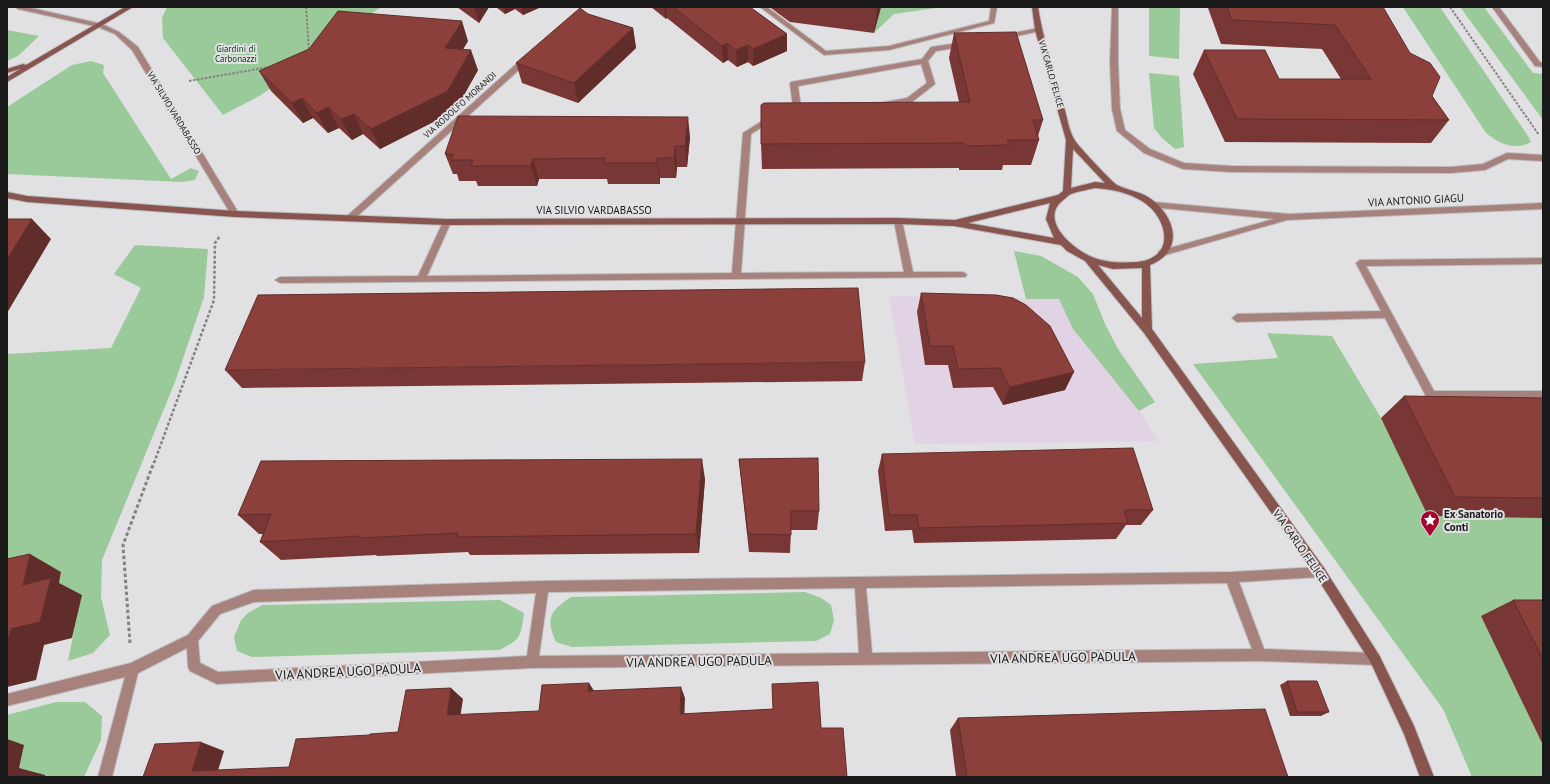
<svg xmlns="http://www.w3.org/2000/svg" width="1550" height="784" font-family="'PT Sans',sans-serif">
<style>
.commercial{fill:#e1d2e4}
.green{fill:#9ac99a}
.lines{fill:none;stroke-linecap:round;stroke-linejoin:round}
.lane-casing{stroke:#bdbdbf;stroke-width:2}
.street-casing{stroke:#bdbdbf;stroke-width:2}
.secondary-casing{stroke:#bdbdbf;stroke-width:2}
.path-far2{stroke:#838384;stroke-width:2;stroke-dasharray:2.5 1.5;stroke-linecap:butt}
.path-far1{stroke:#838384;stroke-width:2.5;stroke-dasharray:3 2;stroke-linecap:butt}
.path{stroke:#838384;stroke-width:3;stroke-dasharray:3.5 2.5;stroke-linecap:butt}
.lane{fill:#a7827d;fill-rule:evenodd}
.street{fill:#a7827d;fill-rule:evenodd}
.secondary{fill:#88544e;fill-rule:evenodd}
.wall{fill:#783734}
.shaded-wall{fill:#612d2a}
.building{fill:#8b403c;stroke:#612d2a}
.labels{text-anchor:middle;stroke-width:4;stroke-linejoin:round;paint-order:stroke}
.far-park-label{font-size:9px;fill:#01460d;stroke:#e1e1e3}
.far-street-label{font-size:9px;fill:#191919;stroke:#e1e1e3}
.street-label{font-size:11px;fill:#191919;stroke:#e1e1e3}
.poi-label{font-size:11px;font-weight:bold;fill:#191919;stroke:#e1e1e3;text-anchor:start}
.near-street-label{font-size:13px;fill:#191919;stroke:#e1e1e3}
</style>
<rect width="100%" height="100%" fill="#e1e1e3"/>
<polygon class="commercial" points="889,296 1059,299 1073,329 1139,411 1158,441 915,444"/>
<g class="green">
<polygon points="167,7 381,7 347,31 299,69 261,95 223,115 163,38 162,18"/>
<polygon points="881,7 943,7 894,14 874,33"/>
<polygon points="1149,7 1180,7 1179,59 1149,56"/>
<path d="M1403,7H1440L1528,136L1531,142C1514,151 1500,144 1486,133Z"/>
<polygon points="1460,7 1484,7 1533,73 1543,74 1543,120"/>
<polygon points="7,30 39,36 18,56 7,61"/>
<polygon points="91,61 104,65 103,73 171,179 191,168 199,171 195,180 182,182 7,174 7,107 72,65"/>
<polygon points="1149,73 1179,76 1184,147 1175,149 1162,138 1154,128"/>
<polygon points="135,245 208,249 204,297 175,382 102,560 101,597 110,635 93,653 68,661 81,596 55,602 61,572 7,585 7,354 111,348 141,288 114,274"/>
<polygon points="1014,251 1041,256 1078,277 1093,294 1105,324 1118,349 1155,402 1139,411 1073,329 1059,299 1026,299"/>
<polygon points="1267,333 1332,336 1381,418 1543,518 1543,777 1472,777 1443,709 1193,364 1278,358"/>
<path d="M805,592L821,598L831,605L834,620L830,634L816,641L572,647L556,642C545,618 550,611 571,597Z"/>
<path d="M500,600L524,613C521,636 521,640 499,650L252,657L237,651L234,637L241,620L248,613L262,605Z"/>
<polygon points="56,702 85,702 102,716 101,740 84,777 17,777 7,749 7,715"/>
</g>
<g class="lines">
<defs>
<g id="lane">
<polygon points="760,7 767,7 826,51 889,46 989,21 991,7 997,7 994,23 889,50 824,55"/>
<polygon points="1112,7 1118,7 1118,62 1120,109 1125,130 1150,149 1184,163 1231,166 1451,167 1483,164 1507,153 1543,155 1543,161 1508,159 1485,170 1451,173 1231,172 1183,169 1144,153 1117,131 1112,109 1110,62"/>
<polygon points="1492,7 1499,7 1540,62 1543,63 1543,67 1535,66"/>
<polygon points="1038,28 1041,30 1040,31 1004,39 1000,37 1004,35"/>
<polygon points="965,42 969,44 968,46 936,51 928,61 935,84 912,102 880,107 876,105 880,103 907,98 927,83 921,64 798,86 802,115 798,117 794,115 790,84 791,82 922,59 931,47"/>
<polygon points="770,116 776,116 777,118 751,134 741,273 904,272 894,221 898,218 902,221 913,272 962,272 965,273 967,275 965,277 280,283 275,280 280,277 418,276 443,222 447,219 451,222 427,276 732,273 743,133"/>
<polygon points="1543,258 1543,264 1366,266 1434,391 1543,391 1543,399 1427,398 1385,318 1237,322 1232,318 1237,314 1381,311 1356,263 1360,260"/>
</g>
<g id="street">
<polygon points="15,7 27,7 102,24 119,32 138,47 238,212 239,214 238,216 232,216 132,50 115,34 98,27 18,9"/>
<polygon points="524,57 527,57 531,59 352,221 346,221 345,219 346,217"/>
<polygon points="1153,202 1289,214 1543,203 1543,209 1287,220 1162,256 1158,253 1159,251 1274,219 1150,207 1149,205 1150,203"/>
<path d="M1320,567L1324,568L1326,572L1324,576L1320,577L1239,582L1264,649L1375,653L1379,655L1381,659L1379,663L1375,665L1260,661L532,668L217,684L190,671L188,667L187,648L138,673L112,777H98L125,677L7,706V694L131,663L188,635L212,606L254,590L543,581L1231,572ZM1227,583L1252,649L872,653L866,588ZM855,588L859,653L539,656L548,592ZM536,593L527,656L218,672L200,663L198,641L220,614L254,602Z"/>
</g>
<g id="secondary">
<polygon points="125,7 133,7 7,82 7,77 20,69 7,73 7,69 23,64 26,65"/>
<path d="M1032,7H1038C1043,40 1054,72 1063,104C1067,115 1068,129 1074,139C1076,144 1113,183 1117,185C1127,190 1138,191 1148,197C1175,214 1186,251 1150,265L1152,329L1324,568L1379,655L1414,726L1434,777H1420L1404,734L1371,663L1316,576L1144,333L1085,261L1067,251L1061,245L954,226L898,224L447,225L235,217L27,202L7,198V192L27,196L235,211L447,219L898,218L955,220L1058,195L1063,191L1066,140L1035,30ZM1073,149L1105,183L1095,182L1071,188ZM1095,188C1111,189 1127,192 1142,201C1168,217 1177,258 1137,262C1122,263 1106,263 1092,257C1074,250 1039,221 1062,201C1065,199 1068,195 1071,194C1079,191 1087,190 1095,188ZM1050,203L1046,219L1054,238L968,223ZM1098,265L1113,269L1142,268V318Z"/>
</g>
</defs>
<use href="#lane" class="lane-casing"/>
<use href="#street" class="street-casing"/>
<use href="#secondary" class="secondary-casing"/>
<g class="path-far2">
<polyline points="306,7 309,50"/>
<polyline points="1450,7 1539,135"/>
<polyline points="189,81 269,67"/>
</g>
<polyline class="path-far1" points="154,463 214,300 215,243 220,236"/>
<polyline class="path" points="130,643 123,545 154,462"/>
<use href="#lane" class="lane"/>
<use href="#street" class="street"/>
<use href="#secondary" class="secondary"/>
</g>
<g class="wall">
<polygon points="457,7 489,7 479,23"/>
<polygon points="496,7 541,7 523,15 515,9 505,14"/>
<polygon points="651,7 750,7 787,34 787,51 753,66 748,62 737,67 728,60 723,63 667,18 666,19"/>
<polygon points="771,7 881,7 874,33 790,22 771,8"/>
<polygon points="1208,7 1383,7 1432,96 1449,120 1431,143 1225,142 1193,74 1204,50 1279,79 1341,79 1322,49 1221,44 1208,8"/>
<polygon points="588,14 633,28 636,48 578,103 522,83 516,63"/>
<polygon points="954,33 1043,120 1038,136 1039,140 1031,165 1003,165 1002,170 959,170 959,168 762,169 761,144 959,102 949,58"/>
<polygon points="468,41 463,49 478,70 455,111 380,149 363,134 352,140 339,128 328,133 313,118 303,123 271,91 259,71"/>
<polygon points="690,137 687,167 677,167 676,178 660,178 660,184 608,184 607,179 539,179 537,186 478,186 476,181 459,181 457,174 453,174 445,154"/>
<polygon points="921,293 1065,390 1003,405 993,387 953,388 948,365 925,365 917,312"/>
<polygon points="865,362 862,381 242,388 225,370"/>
<polygon points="1404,396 1543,398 1543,518 1428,516 1381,418"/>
<polygon points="882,454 1153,510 1141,525 1126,525 1116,539 914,543 912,530 885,531 878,471"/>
<polygon points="739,459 819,511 817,530 791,530 790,553 749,552 741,479"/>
<polygon points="705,479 699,553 470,555 468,552 377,556 376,555 281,560 260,542 263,534 259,534 238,515"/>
<polygon points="1513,600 1543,600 1543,745 1481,616"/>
<polygon points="1287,681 1329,712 1321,716 1290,716 1280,685"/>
<polygon points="958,718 1288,777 956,777 950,730"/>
</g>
<g class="shaded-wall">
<polygon points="474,7 489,7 479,23"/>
<polygon points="504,7 514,7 515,9 505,14"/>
<polygon points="521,7 541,7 523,15"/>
<polygon points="664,7 666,7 667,18 666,19"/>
<polygon points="877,7 881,7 874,33"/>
<polygon points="462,21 468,41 452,68 445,48"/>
<polygon points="633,28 636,48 578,103 574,83"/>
<polygon points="787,34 787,51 753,66 753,49"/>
<polygon points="727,43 728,60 723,63 722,46"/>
<polygon points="748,45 748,62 737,67 736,50"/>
<polygon points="471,50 478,70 455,111 380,149 371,129"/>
<polygon points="302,98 313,118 303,123 292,103"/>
<polygon points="328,107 339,128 328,133 317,113"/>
<polygon points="354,114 363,134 352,140 341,119"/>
<polygon points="688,117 690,137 687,167 685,146"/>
<polygon points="675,146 677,167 676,178 674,158"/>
<polygon points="657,158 660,178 660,184 657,163"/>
<polygon points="533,159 539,179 537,186 531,166"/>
<polygon points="32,219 51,239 7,313 7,259"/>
<polygon points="1074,372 1065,390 1003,405 1010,387"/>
<polygon points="702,459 705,479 699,553 696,534"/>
<polygon points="30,554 61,572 59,583 82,595 72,638 44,645 36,680 7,687 7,642 23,585"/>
<polygon points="589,683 596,694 588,691"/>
<polygon points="681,687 685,698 684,724 680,714"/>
<polygon points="451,688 463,699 459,725 447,715"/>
<polygon points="7,739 24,745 19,768 45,775 45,777 7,777"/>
<polygon points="201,742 224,751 216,777 192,771"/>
</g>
<g class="building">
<polygon points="673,7 750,7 787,34 753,49 748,45 736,50 727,43 722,46"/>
<polygon points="1227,7 1383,7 1410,53 1430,63 1440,77 1432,96 1449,120 1237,119 1204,50 1265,50 1279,79 1371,79 1335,25 1232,20"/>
<polygon points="580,8 588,14 633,28 574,83 516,63"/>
<polygon points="338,11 462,21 445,48 471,50 448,91 371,129 354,114 341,119 328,107 317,113 302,98 292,103 259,71 309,49"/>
<polygon points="1016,32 1043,120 1033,120 1039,140 1007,140 1009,145 965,146 964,143 761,144 761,105 764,103 970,102 954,33"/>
<polygon points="458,116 688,117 685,146 675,146 674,158 657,158 657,163 604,163 605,158 533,159 531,166 471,166 473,160 451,160 454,154 445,154"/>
<polygon points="7,219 32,219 7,259"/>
<polygon points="858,288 865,362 225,370 258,295"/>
<polygon points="921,293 996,295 1013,298 1026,305 1050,326 1074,372 1010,387 1000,368 958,369 953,346 930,346"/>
<polygon points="1404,396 1543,398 1543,498 1455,497"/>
<polygon points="1133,448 1153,510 1124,510 1128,523 919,528 917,515 889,515 882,454"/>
<polygon points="818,458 819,511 791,511 791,535 748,534 739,459"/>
<polygon points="702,459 696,534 457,537 458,533 360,538 360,536 260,542 271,514 238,515 261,461"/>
<polygon points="30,554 23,585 51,578 40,622 10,629 7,642 7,559"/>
<polygon points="1513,600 1543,600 1543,659"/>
<polygon points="1287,681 1317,681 1329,712 1297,712"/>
<polygon points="818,682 821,728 843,728 847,777 143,777 155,744 201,742 192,771 289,767 296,739 369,735 370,734 398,732 406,690 451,688 447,715 539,711 542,685 589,683 588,691 681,687 680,714 773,709 772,684"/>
<polygon points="1265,709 1288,777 967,777 958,718"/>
</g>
<defs>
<symbol id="sight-pin" viewBox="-11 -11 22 30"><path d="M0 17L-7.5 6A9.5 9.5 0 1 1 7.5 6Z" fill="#a30430" stroke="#e1e1e3"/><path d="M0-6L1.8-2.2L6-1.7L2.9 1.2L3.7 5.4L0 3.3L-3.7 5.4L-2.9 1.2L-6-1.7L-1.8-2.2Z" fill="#fff"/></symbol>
</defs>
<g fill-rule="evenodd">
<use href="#sight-pin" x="1419" y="509" width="22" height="30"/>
</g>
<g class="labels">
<g class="far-park-label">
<text x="236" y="52">Giardini di<tspan x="236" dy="10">Carbonazzi</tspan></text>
</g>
<g class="far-street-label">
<text transform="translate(1051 74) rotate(74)" y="3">VIA CARLO FELICE</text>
<text transform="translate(460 105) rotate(-42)" y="3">VIA RODOLFO MORANDI</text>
<text transform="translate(174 113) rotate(59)" y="3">VIA SILVIO VARDABASSO</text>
</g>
<g class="street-label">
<text transform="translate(1416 200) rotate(-3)" y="4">VIA ANTONIO GIAGU</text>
<text x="594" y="214">VIA SILVIO VARDABASSO</text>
<text transform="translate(1300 546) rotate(55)" y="4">VIA CARLO FELICE</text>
</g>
<g class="poi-label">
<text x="1444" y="518">Ex Sanatorio<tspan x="1444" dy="13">Conti</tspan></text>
</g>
<g class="near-street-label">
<text transform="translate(1063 657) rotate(-1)" y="5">VIA ANDREA UGO PADULA</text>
<text transform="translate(699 661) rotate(-1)" y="5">VIA ANDREA UGO PADULA</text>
<text transform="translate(348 671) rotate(-3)" y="5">VIA ANDREA UGO PADULA</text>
</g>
</g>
<rect width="1550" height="784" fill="none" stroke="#191919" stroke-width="16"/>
</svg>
